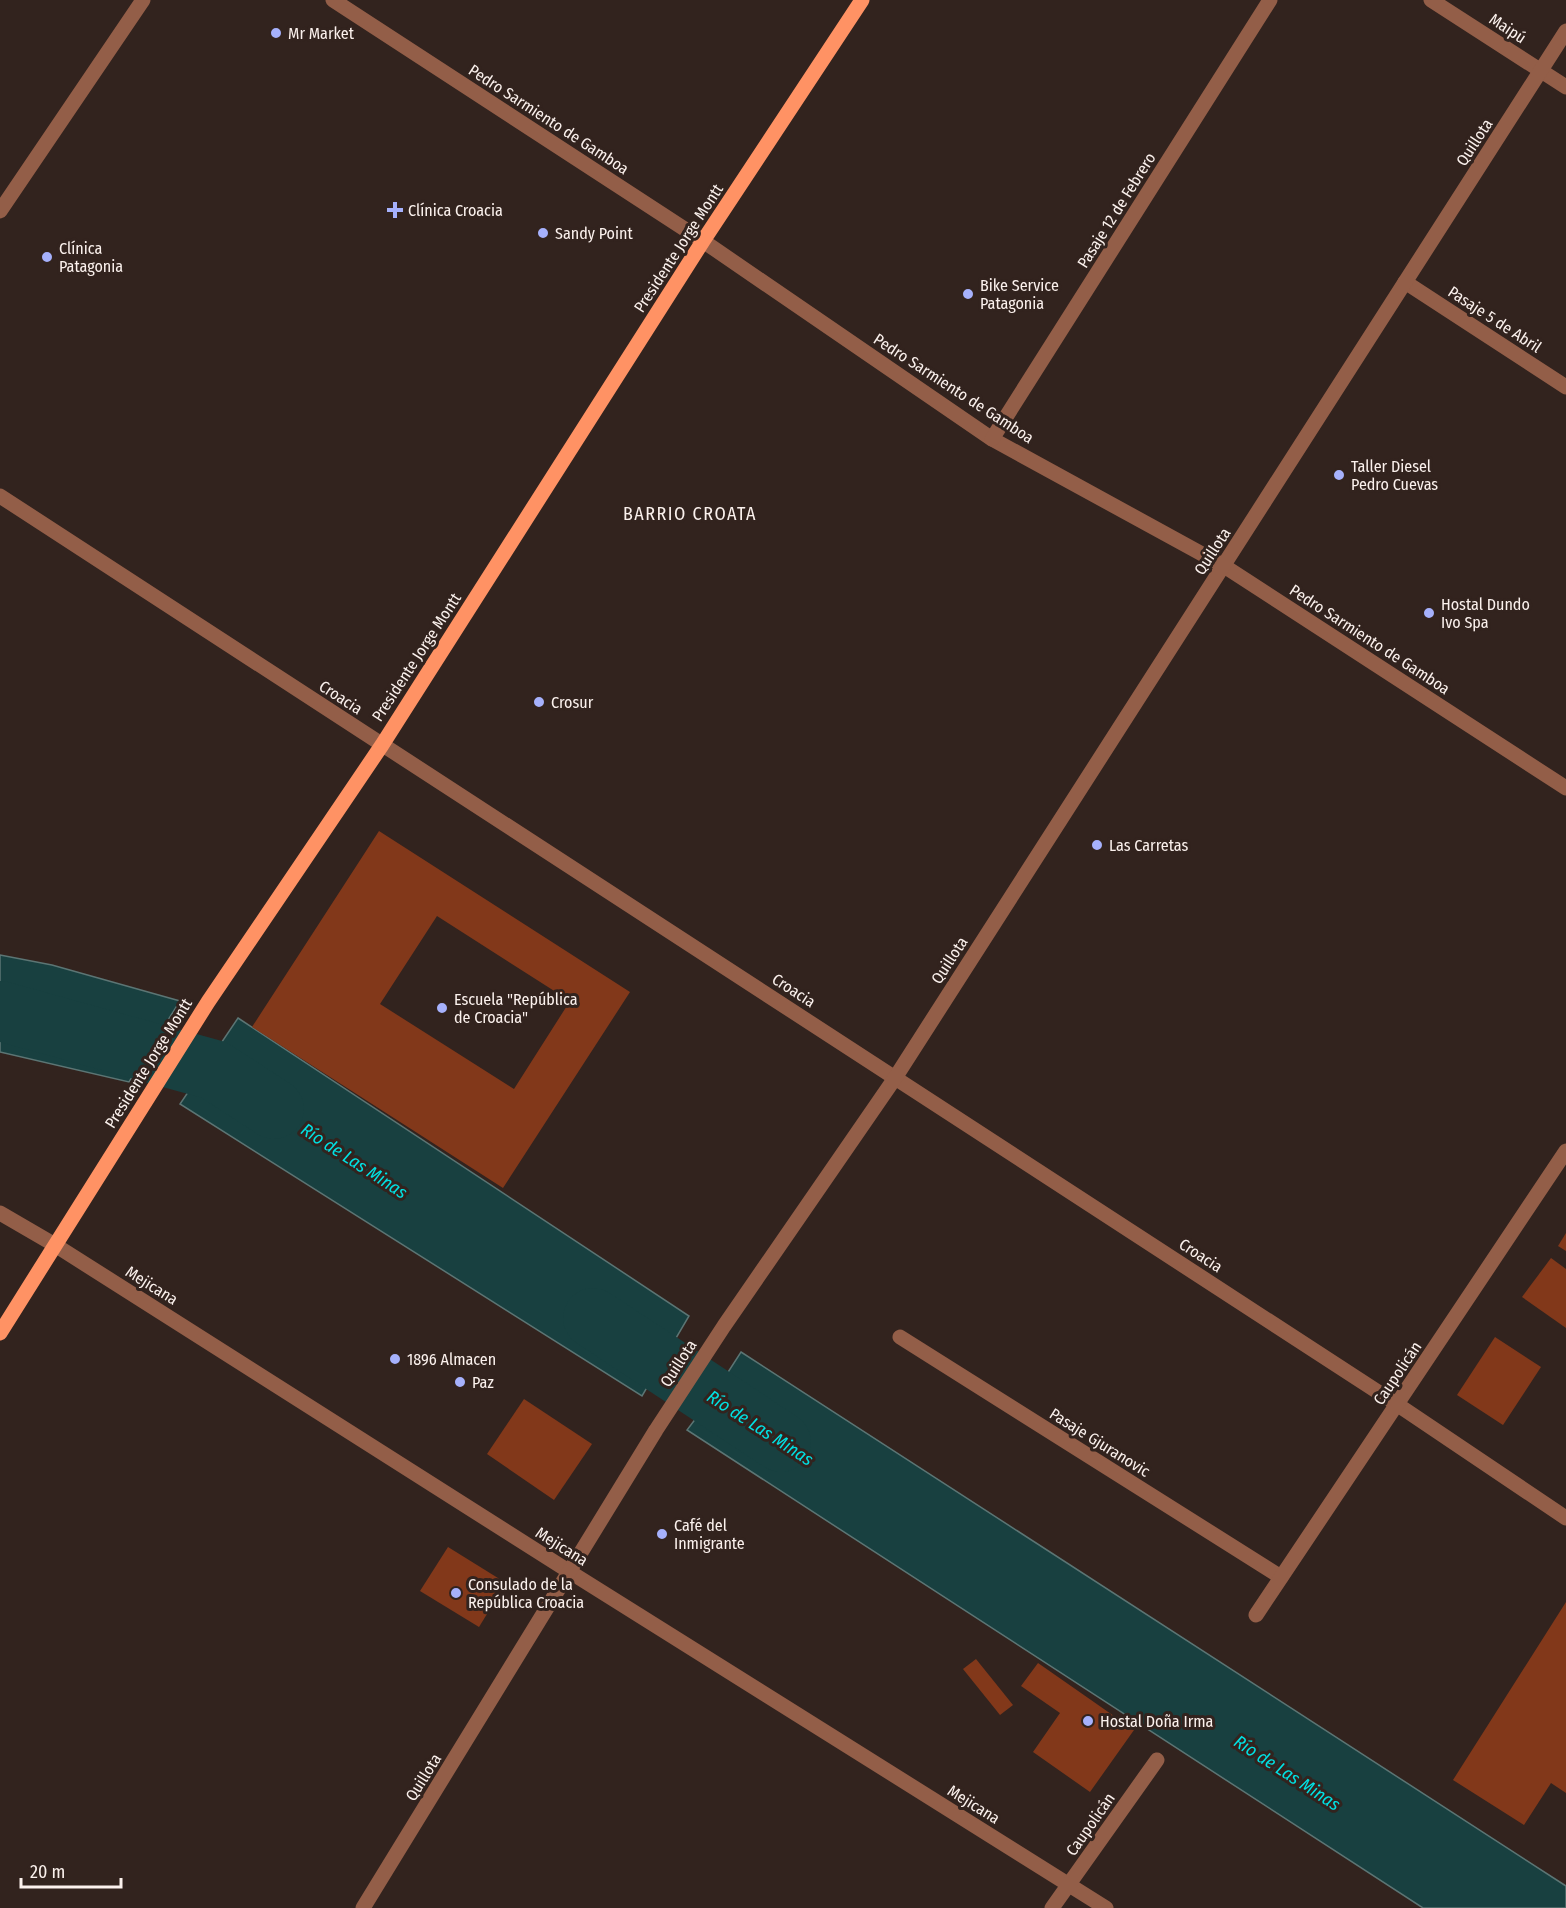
<svg xmlns="http://www.w3.org/2000/svg" width="1566" height="1908" font-family="'Fira Sans Condensed',sans-serif">
<style>
.water{fill:#184040;stroke:#5c7574;stroke-width:1.5}
.lines{fill:none;stroke-linecap:round;stroke-linejoin:round}
.river{stroke:#184040;stroke-width:60}
.building{fill:#82381a;fill-rule:evenodd}
.minor{stroke:#935e48;stroke-width:15}
.major{stroke:#ff9264;stroke-width:15}
.poi-dot{fill:#a6b1fc;stroke:#32231e;stroke-width:2}
.labels{text-anchor:middle;stroke-width:6;stroke-linejoin:round;paint-order:stroke}
.street-label{font-size:16px;fill:#fbf1ed;stroke:#32231e}
.poi-label{font-size:16px;fill:#fbf1ed;stroke:#32231e;text-anchor:start}
.neighbourhood-label{font-size:18px;letter-spacing:1.5px;fill:#fbf1ed;stroke:#32231e}
.water-label{font-size:18px;font-style:italic;fill:#00e1e3;stroke:#32231e}
</style>
<rect width="100%" height="100%" fill="#32231e"/>
<g class="water">
<polygon points="0,955 52,965 180,1001 129,1082 0,1052"/>
<polygon points="238,1018 689,1316 642,1396 180,1104"/>
<polygon points="741,1352 1566,1886 1566,1908 1423,1908 687,1430 712,1397"/>
</g>
<g class="lines">
<g class="river">
<polyline points="0,1011 214,1070 274,1109"/>
<polyline points="593,1318 781,1442"/>
</g>
</g>
<g class="building">
<path d="M379,831L630,992L503,1188L252,1027ZM437,916L570,1001L514,1089L380,1004Z"/>
<polygon points="1566,1233 1566,1251 1558,1246"/>
<polygon points="1551,1258 1566,1269 1566,1328 1522,1297"/>
<polygon points="1495,1337 1541,1367 1503,1425 1457,1395"/>
<polygon points="524,1399 592,1444 554,1500 487,1454"/>
<polygon points="448,1547 506,1583 479,1627 420,1591"/>
<polygon points="1566,1602 1566,1793 1551,1783 1524,1825 1453,1780"/>
<polygon points="976,1659 1013,1705 1000,1715 963,1669"/>
<polygon points="1038,1663 1134,1730 1090,1792 1033,1752 1060,1713 1021,1686"/>
</g>
<g class="lines">
<g class="minor">
<polyline points="333,0 703,241 992,439 1224,566 1566,788"/>
<polyline points="1431,0 1566,87"/>
<polyline points="0,211 143,0"/>
<polyline points="1405,282 1566,387"/>
<polyline points="992,439 1270,0"/>
<polyline points="0,496 1398,1405 1566,1518"/>
<polyline points="0,1213 55,1245 570,1572 1106,1908"/>
<polyline points="900,1337 1281,1577"/>
<polyline points="1256,1615 1566,1151"/>
<polyline points="363,1908 656,1430 724,1326 895,1078 1566,31"/>
<polyline points="1052,1908 1157,1760"/>
</g>
<polyline class="major" points="0,1333 208,1002 382,745 703,241 862,0"/>
</g>
<g class="poi-dot">
<circle cx="276" cy="33" r="6"/>
<path d="M392 201h6v6h6v6h-6v6h-6v-6h-6v-6h6z"/>
<circle cx="543" cy="233" r="6"/>
<circle cx="47" cy="257" r="6"/>
<circle cx="968" cy="294" r="6"/>
<circle cx="1339" cy="475" r="6"/>
<circle cx="1429" cy="613" r="6"/>
<circle cx="539" cy="702" r="6"/>
<circle cx="1097" cy="845" r="6"/>
<circle cx="442" cy="1008" r="6"/>
<circle cx="395" cy="1359" r="6"/>
<circle cx="460" cy="1382" r="6"/>
<circle cx="662" cy="1534" r="6"/>
<circle cx="456" cy="1593" r="6"/>
<circle cx="1088" cy="1721" r="6"/>
</g>
<g class="labels">
<g class="street-label">
<text transform="translate(1508 28) rotate(33)" y="6">Maipú</text>
<text transform="translate(549 119) rotate(33)" y="6">Pedro Sarmiento de Gamboa</text>
<text transform="translate(1474 142) rotate(-57)" y="6">Quillota</text>
<text transform="translate(1116 210) rotate(-58)" y="6">Pasaje 12 de Febrero</text>
<text transform="translate(678 248) rotate(-57)" y="6">Presidente Jorge Montt</text>
<text transform="translate(1495 319) rotate(33)" y="6">Pasaje 5 de Abril</text>
<text transform="translate(954 388) rotate(33)" y="6">Pedro Sarmiento de Gamboa</text>
<text transform="translate(1212 551) rotate(-57)" y="6">Quillota</text>
<text transform="translate(1370 639) rotate(33)" y="6">Pedro Sarmiento de Gamboa</text>
<text transform="translate(416 657) rotate(-57)" y="6">Presidente Jorge Montt</text>
<text transform="translate(341 697) rotate(33)" y="6">Croacia</text>
<text transform="translate(949 960) rotate(-57)" y="6">Quillota</text>
<text transform="translate(794 990) rotate(33)" y="6">Croacia</text>
<text transform="translate(148 1063) rotate(-58)" y="6">Presidente Jorge Montt</text>
<text transform="translate(1201 1255) rotate(33)" y="6">Croacia</text>
<text transform="translate(152 1285) rotate(32)" y="6">Mejicana</text>
<text transform="translate(678 1363) rotate(-57)" y="6">Quillota</text>
<text transform="translate(1397 1373) rotate(-56)" y="6">Caupolicán</text>
<text transform="translate(1100 1442) rotate(32)" y="6">Pasaje Gjuranovic</text>
<text transform="translate(562 1546) rotate(32)" y="6">Mejicana</text>
<text transform="translate(423 1777) rotate(-58)" y="6">Quillota</text>
<text transform="translate(974 1804) rotate(32)" y="6">Mejicana</text>
<text transform="translate(1090 1824) rotate(-55)" y="6">Caupolicán</text>
</g>
<g class="poi-label">
<text x="288" y="39">Mr Market</text>
<text x="408" y="216">Clínica Croacia</text>
<text x="555" y="239">Sandy Point</text>
<text x="59" y="254">Clínica<tspan x="59" dy="18">Patagonia</tspan></text>
<text x="980" y="291">Bike Service<tspan x="980" dy="18">Patagonia</tspan></text>
<text x="1351" y="472">Taller Diesel<tspan x="1351" dy="18">Pedro Cuevas</tspan></text>
<text x="1441" y="610">Hostal Dundo<tspan x="1441" dy="18">Ivo Spa</tspan></text>
<text x="551" y="708">Crosur</text>
<text x="1109" y="851">Las Carretas</text>
<text x="454" y="1005">Escuela "República<tspan x="454" dy="18">de Croacia"</tspan></text>
<text x="407" y="1365">1896 Almacen</text>
<text x="472" y="1388">Paz</text>
<text x="674" y="1531">Café del<tspan x="674" dy="18">Inmigrante</tspan></text>
<text x="468" y="1590">Consulado de la<tspan x="468" dy="18">República Croacia</tspan></text>
<text x="1100" y="1727">Hostal Doña Irma</text>
</g>
<g class="neighbourhood-label">
<text x="690" y="520">BARRIO CROATA</text>
</g>
<g class="water-label">
<text transform="translate(354 1161) rotate(33)" y="6">Río de Las Minas</text>
<text transform="translate(760 1428) rotate(33)" y="6">Río de Las Minas</text>
<text transform="translate(1287 1773) rotate(33)" y="6">Río de Las Minas</text>
</g>
</g>
<path d="M21 1878v9h100v-9" fill="none" stroke="#fbf1ed" stroke-width="3"/>
<text x="30" y="1878" font-size="18" fill="#fbf1ed" stroke="#32231e" stroke-width="4.5" paint-order="stroke">20 m</text>
</svg>
